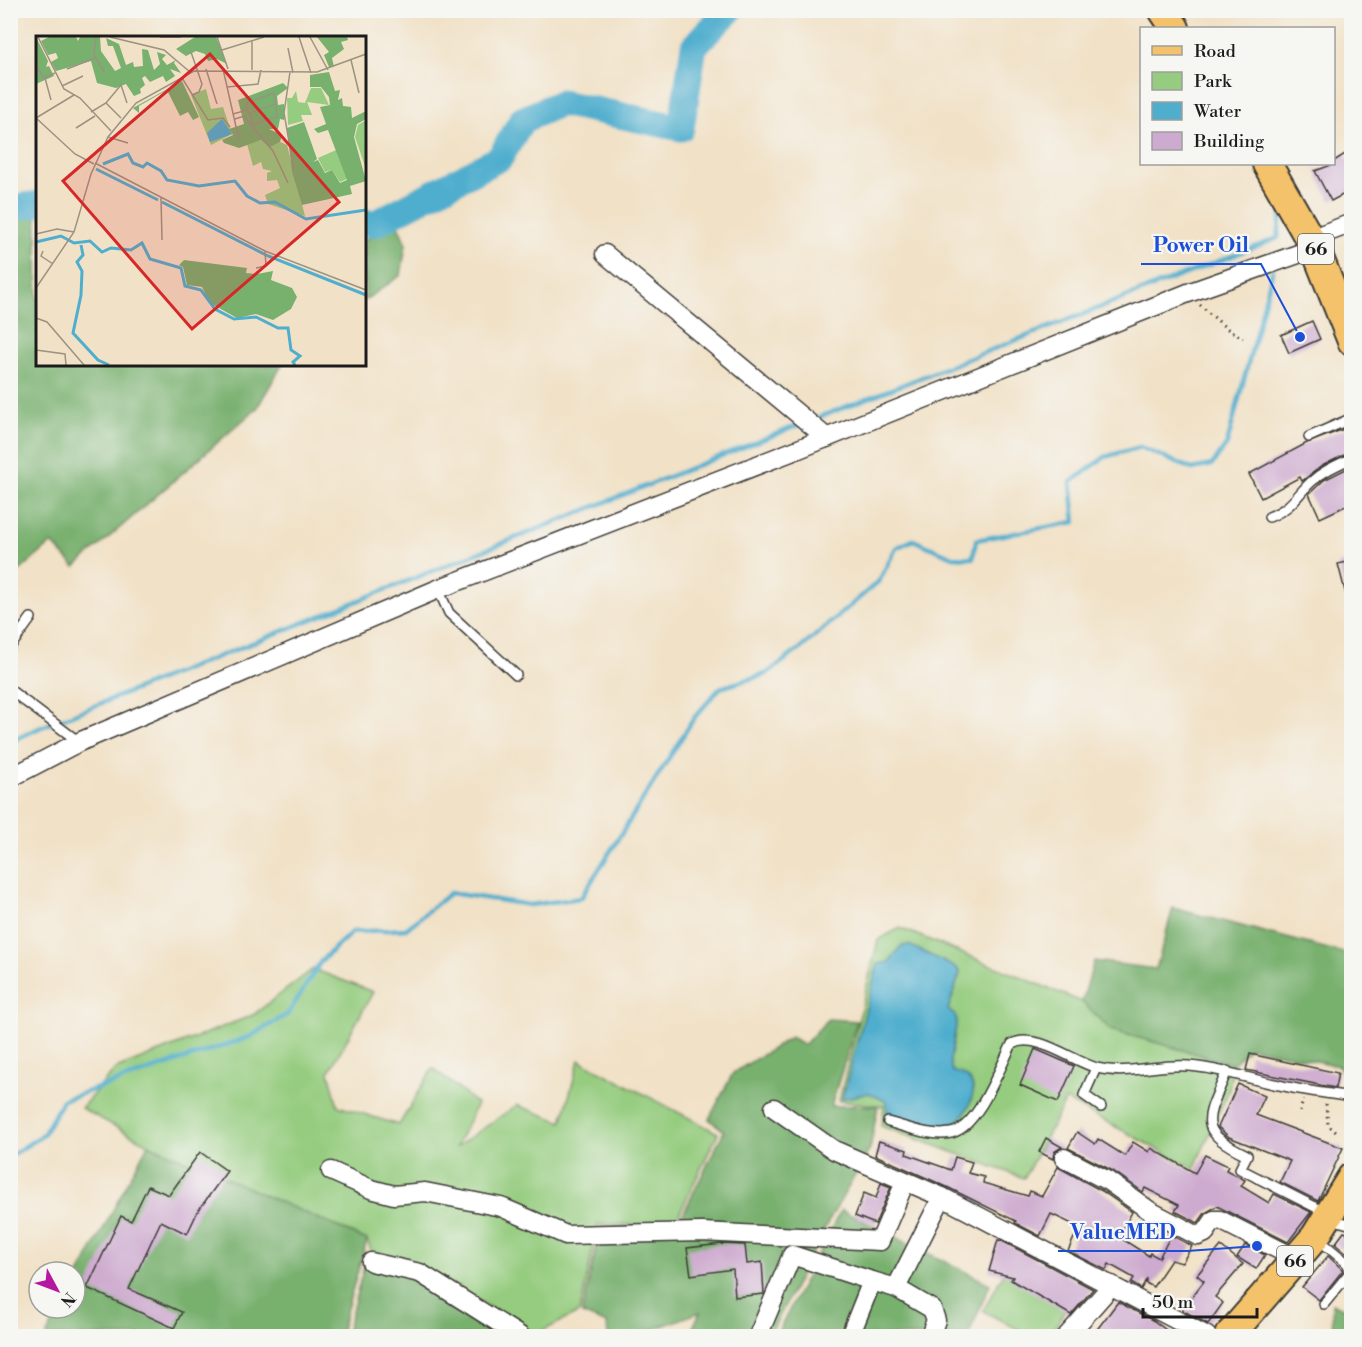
<svg xmlns="http://www.w3.org/2000/svg" width="1362" height="1347" font-family="'Libre Bodoni',serif">
<style>
.green{fill:#95cc7f;stroke:#58744e;stroke-width:1.5}
.forest{fill:#78b06e;stroke:#4a6645;stroke-width:1.5}
.water{fill:#4faece;stroke:#366575;stroke-width:1.5}
.lines{fill:none;stroke-linecap:round;stroke-linejoin:round}
.stream{stroke:#4faece;stroke-width:4.5}
.river{stroke:#4faece;stroke-width:27}
.building{fill:#cdaacf}
.lane-casing{stroke:#3c3a36;stroke-width:12}
.street-casing{stroke:#3c3a36;stroke-width:21}
.primary-casing{stroke:#3c3a36;stroke-width:32}
.path{stroke:#3c3a36;stroke-width:3;stroke-dasharray:1.5 4.5;stroke-linecap:butt}
.lane{stroke:#fff;stroke-width:9}
.street{stroke:#fff;stroke-width:18}
.primary{stroke:#f3c26a;stroke-width:28}
.labels{text-anchor:middle;stroke-width:4.5;stroke-linejoin:round;paint-order:stroke}
.shield{fill:#f6f6f2;stroke:#5d5d5c;stroke-width:1.5}
.shield-label{font-size:18px;font-weight:bold;fill:#1c1c1c}
.inset-river{fill:none;stroke:#4faece;stroke-width:3}
.inset-road{fill:none;stroke:#9c9282;stroke-width:1.5}
.view{fill:#d62828;fill-opacity:0.15;stroke:#d62828;stroke-width:3}
.inset-edge{fill:none;stroke:#1c1c1c;stroke-width:3}
.leader{fill:none;stroke:#1d4ed8;stroke-width:2}
.callout-dot{fill:#1d4ed8;stroke:#f6f6f2;stroke-width:2}
.callout-label{font-size:21px;text-anchor:middle;font-weight:bold;fill:#1d4ed8;stroke:#f6f6f2;stroke-width:4.5;stroke-linejoin:round;paint-order:stroke}
</style>
<rect width="100%" height="100%" fill="#f6f6f2"/>
<filter id="ink" filterUnits="userSpaceOnUse"><feTurbulence type="fractalNoise" baseFrequency=".0167" numOctaves="2"/><feDisplacementMap in="SourceGraphic" scale="12" xChannelSelector="R" yChannelSelector="G"/><feConvolveMatrix kernelMatrix="1 2 1 2 8 2 1 2 1" color-interpolation-filters="sRGB"/></filter>
<filter id="wash" filterUnits="userSpaceOnUse"><feTurbulence type="fractalNoise" baseFrequency=".008" numOctaves="4" result="noise"/><feDisplacementMap in="SourceGraphic" scale="24" xChannelSelector="R" yChannelSelector="G"/><feGaussianBlur stdDeviation="1.35" result="paint"/><feColorMatrix in="noise" values="0 0 0 0 0 0 0 0 0 0 0 0 0 0 0 0 0 1.4 0 .05"/><feComposite in="paint" operator="in"/></filter>
<g filter="url(#wash)">
<rect width="100%" height="100%" fill="#f1e1c6"/>
<g class="green">
<polygon points="900,928 1082,1002 1111,1030 1233,1064 1229,1090 1194,1169 1066,1100 1024,1178 881,1126 884,1106 839,1101 878,940"/>
<polygon points="313,969 373,992 329,1072 338,1106 399,1125 433,1068 477,1104 456,1147 517,1105 562,1122 579,1060 718,1133 674,1225 598,1224 580,1312 535,1335 436,1275 372,1253 367,1240 148,1144 81,1108 116,1069 253,1015"/>
<polygon points="1004,1273 1067,1306 1050,1336 1031,1336 983,1311"/>
</g>
<g class="forest">
<polygon points="37,216 38,364 282,365 257,408 75,567 52,543 11,578 11,221"/>
<polygon points="397,223 406,244 401,275 365,300 365,239"/>
<polygon points="1173,908 1351,955 1351,1078 1344,1077 1339,1066 1250,1047 1233,1064 1111,1030 1082,1002 1094,961 1156,969"/>
<polygon points="828,1019 857,1021 831,1106 878,1106 870,1149 826,1226 769,1336 689,1336 700,1312 635,1336 608,1336 607,1324 582,1314 600,1227 677,1226 724,1131 709,1119 733,1073 791,1037 804,1045"/>
<polygon points="148,1144 367,1240 339,1336 46,1336 61,1308 75,1308 75,1282"/>
<polygon points="841,1210 990,1284 968,1336 776,1336"/>
<polygon points="368,1252 530,1336 345,1336"/>
<polygon points="1332,1303 1351,1312 1351,1336 1333,1336"/>
</g>
<path class="water" d="M909,945L957,968L960,973L948,1010L955,1015L957,1021L950,1061L952,1071C958,1073 968,1075 971,1082C978,1094 964,1121 951,1124C928,1128 909,1121 887,1115V1102L869,1093L842,1099L878,964L889,962L901,946Z"/>
<g class="lines">
<g class="stream">
<polyline points="812,420 1278,238 1281,214"/>
<polyline points="10,742 39,728 804,423"/>
<polyline points="10,1156 43,1135 63,1100 249,1037 288,1014 321,961 352,932 406,929 450,893 530,905 581,898 694,718 720,688 766,674 801,648 879,581 896,548 913,540 953,557 973,558 976,540 1075,522 1071,482 1105,457 1140,447 1192,469 1212,465 1227,444 1273,269"/>
</g>
<g class="river">
<polyline points="10,208 38,204"/>
<polyline points="364,222 374,224 500,158 522,120 561,103 681,128 694,46 730,10"/>
</g>
</g>
<g id="blocks">
<g class="building">
<polygon points="1345,154 1352,166 1352,190 1331,201 1315,171 1334,164 1334,161"/>
<polygon points="1312,321 1320,339 1289,353 1281,335"/>
<polygon points="1352,426 1352,451 1322,466 1302,481 1300,477 1261,498 1249,474 1307,443"/>
<polygon points="1352,466 1352,503 1320,518 1309,494 1324,480"/>
<polygon points="1352,561 1352,598 1347,599 1338,564"/>
<polygon points="1035,1049 1074,1066 1058,1102 1020,1085"/>
<polygon points="1250,1054 1338,1073 1335,1088 1246,1070"/>
<polygon points="1238,1084 1265,1096 1256,1115 1343,1148 1318,1201 1280,1182 1290,1161 1229,1137 1218,1127"/>
<polygon points="1077,1132 1095,1144 1098,1139 1125,1156 1133,1142 1149,1152 1151,1148 1195,1173 1205,1155 1228,1166 1226,1170 1245,1180 1241,1186 1269,1203 1274,1194 1311,1212 1288,1242 1217,1206 1205,1213 1198,1223 1175,1211 1179,1205 1145,1188 1143,1192 1113,1171 1068,1148"/>
<polygon points="1046,1138 1062,1147 1054,1152 1053,1159 1039,1152"/>
<polygon points="879,1141 907,1150 906,1154 951,1170 955,1157 972,1162 968,1173 984,1177 983,1183 1028,1196 1030,1191 1042,1196 1058,1167 1102,1191 1132,1212 1122,1231 1125,1232 1122,1239 1149,1256 1150,1253 1159,1258 1171,1235 1192,1246 1182,1263 1171,1260 1153,1287 1146,1283 1146,1280 1141,1289 1131,1283 1134,1278 1109,1264 1106,1270 1068,1251 1079,1227 1051,1214 1040,1236 1015,1223 1016,1221 947,1187 875,1155"/>
<polygon points="200,1152 227,1171 198,1211 187,1234 161,1221 129,1289 182,1312 174,1328 87,1288 121,1216 131,1221 148,1186 169,1195"/>
<polygon points="881,1183 891,1187 875,1224 855,1216 864,1193 876,1198"/>
<polygon points="1344,1232 1352,1235 1352,1258 1335,1244"/>
<polygon points="998,1240 1002,1241 1093,1289 1071,1315 1011,1280 1013,1277 989,1271"/>
<polygon points="722,1244 745,1245 747,1264 762,1262 764,1294 735,1297 733,1269 691,1275 687,1248"/>
<polygon points="1245,1245 1265,1255 1256,1269 1237,1257"/>
<polygon points="1221,1246 1243,1264 1215,1297 1223,1303 1208,1324 1182,1310 1204,1281 1197,1275"/>
<polygon points="1328,1256 1343,1270 1319,1300 1302,1287"/>
<polygon points="1118,1302 1154,1321 1174,1336 1092,1336"/>
</g>
</g>
</g>
<g filter="url(#ink)">
<use href="#blocks" fill-opacity="0" stroke="#3c3a36" stroke-width="1.5"/>
<g class="lines">
<defs>
<g id="lane">
<polyline points="1309,437 1352,418"/>
<path d="M1269,517C1293,507 1294,498 1311,482C1323,471 1337,465 1352,458"/>
<polyline points="438,589 449,613 516,675"/>
<polyline points="10,647 31,618"/>
<polyline points="10,690 79,742"/>
<polyline points="1096,1068 1084,1095 1101,1107"/>
<path d="M1227,1071C1207,1119 1194,1130 1247,1155L1240,1169L1319,1209L1328,1218L1352,1225"/>
<path d="M888,1122C907,1127 931,1137 951,1133C978,1128 1000,1067 1012,1044C1035,1031 1074,1062 1097,1068C1128,1076 1159,1063 1189,1066C1220,1068 1248,1079 1279,1085C1303,1091 1327,1093 1352,1097"/>
<polyline points="1317,1238 1347,1263 1351,1271 1324,1304"/>
</g>
<g id="street">
<polyline points="1310,239 1352,223"/>
<polyline points="605,254 827,438"/>
<polyline points="10,778 79,742 438,589 796,450 1188,293 1315,248"/>
<polyline points="774,1108 834,1150 942,1197 1207,1336"/>
<polyline points="1064,1158 1108,1181 1150,1211 1198,1236 1205,1233 1214,1220 1220,1220 1297,1259"/>
<polyline points="331,1171 371,1189 394,1195 425,1192 501,1207 566,1235 702,1232 880,1241 905,1182"/>
<polyline points="371,1262 420,1273 520,1336"/>
<polyline points="896,1288 942,1197"/>
<polyline points="758,1336 792,1255 872,1281"/>
<polyline points="850,1336 872,1281 896,1288 932,1309 936,1320 930,1336"/>
<polyline points="1067,1336 1112,1285"/>
</g>
<g id="primary">
<polyline points="1163,10 1175,28"/>
<polyline points="1267,164 1315,248 1352,341"/>
<polyline points="1229,1336 1315,1237 1352,1177"/>
</g>
</defs>
<use href="#lane" class="lane-casing"/>
<use href="#street" class="street-casing"/>
<use href="#primary" class="primary-casing"/>
<g class="path">
<polyline points="1200,305 1226,328 1243,338"/>
<polyline points="1326,1104 1328,1125 1336,1132"/>
<polyline points="1300,1112 1303,1100"/>
</g>
<use href="#lane" class="lane"/>
<use href="#street" class="street"/>
<use href="#primary" class="primary"/>
</g>
</g>
<g class="labels">
<g class="shield">
<rect x="1298" y="234" width="36" height="30" rx="4.5"/>
<rect x="1277" y="1246" width="36" height="30" rx="4.5"/>
</g>
<g class="shield-label">
<text x="1316" y="255">66</text>
<text x="1295" y="1267">66</text>
</g>
</g>
<g transform="translate(36 36)">
<rect width="330" height="330" fill="#f1e1c6"/>
<path d="M275,52H285L293,69L271,66L276,79H265L267,85L252,89L251,62H256L260,55L262,66L269,67ZM170,53L175,73L187,71L196,98L175,109L155,59ZM330,84V133L319,101L322,89ZM225,104L233,112L244,106L251,109L269,180L232,168L229,159L244,152L241,144L231,145V137L236,135L227,133L225,126L217,130L211,108ZM300,114L311,143L304,146L296,134L289,136L282,122Z" fill="#95cc7f"/>
<path d="M0,1L12,25L10,31L13,30L18,40L0,48ZM13,1H40L42,5L44,1H64L65,15L79,35L85,32L77,10H72L70,2L83,8L90,29L97,26L98,31L107,30L106,13L112,14L118,34L124,28L121,16L130,19L126,23L131,29L140,24L138,27L145,37L134,33L139,40L130,46L127,40L114,46L109,40L106,42L109,49L104,53L105,57L98,60L90,48L80,52L61,47L55,25L20,35L15,26L22,22L20,17L12,19L5,5ZM159,1H180L191,28L181,23L172,25L169,18L160,15L150,20L140,13ZM311,1L312,4L305,6L308,13L296,22L298,31H293L288,19L293,16L281,1ZM293,36L299,55L304,54L302,64L306,62L307,70L315,71L316,82L330,75V83L321,88L318,101L330,145L314,150L316,158L266,169L256,136L251,92L268,86L281,123L277,126L282,124L289,137L296,134L304,147L311,144L292,94L282,97L278,93L290,88L284,71L294,69L293,61L285,51H274V39ZM146,45L163,81L157,84L152,76L144,80L131,54L103,70V77L97,72ZM247,47L252,52L241,60L242,69L248,68V84L244,83L242,93H233L246,99L244,106L233,112L225,104L203,112L188,107L186,104L197,99L193,93L208,88L202,64ZM148,224L211,232L210,237L221,238L237,235L235,244L256,252L261,261L255,273L237,284L220,278L201,282L174,267L166,251L151,249L147,231L143,229Z" fill="#78b06e"/>
<path d="M186,83L196,98L174,106L171,97Z" fill="#4faece"/>
<path class="inset-river" d="M67,128L92,118L97,127L107,131L111,127L125,135L131,144L163,150L199,145L211,160L224,167L239,166L270,183L330,174M60,133L122,164M126,166L232,220L330,259M0,206L25,200L38,207L54,205L66,216L75,212L95,214L106,207L114,223L145,232L149,250L165,254L179,273L198,283L220,281L242,292H252L255,314L264,320L257,326L259,329M45,209L47,219L41,226L46,235L45,259L37,297L62,324L73,329"/>
<path class="inset-road" d="M2,1L28,53L44,62L75,95M60,1L58,19L69,37M74,1L128,14L154,36M124,1H145M181,1L192,33M263,1L275,37M274,1L292,34M216,4V34M252,12L257,37M186,14L228,1M155,16L166,48L163,56L156,59M315,24L323,57M0,29L8,42L19,37M31,33L59,22M170,33L181,68M187,33L203,104M254,36L248,77L258,134M9,42L15,64M146,42L172,84L187,82L194,91M26,50L47,40M191,51L222,48L225,34M70,67L85,82M55,76L70,67L85,49L91,67M213,77L218,88L241,81L240,68M197,78L211,74L213,77L240,68L238,57L211,67V74M0,82L39,118L58,128M0,82L38,59M199,83L208,80L237,115L252,147M40,92L59,80M72,101L92,107M59,127L229,215L330,254M125,162L126,204M0,198L21,193L38,196M7,215L5,220L17,228M220,232L230,230L229,215M0,252L38,196L55,138L72,101L100,67L158,35L281,36L330,18M0,282L11,286L48,329M0,314L29,318L30,329"/>
<path class="view" d="M174,18L303,166L156,293L27,145Z"/>
<rect width="330" height="330" class="inset-edge"/>
</g>
<path class="leader" d="M1300 337L1261 264H1141M1257 1246L1187 1251H1058"/>
<g class="callout-dot">
<circle cx="1300" cy="337" r="6"/>
<circle cx="1257" cy="1246" r="6"/>
</g>
<g class="callout-label">
<text x="1201" y="252">Power Oil</text>
<text x="1123" y="1239">ValueMED</text>
</g>
<rect width="1362" height="1347" fill="none" stroke="#f6f6f2" stroke-width="36"/>
<rect x="1140" y="27" width="195" height="138" fill="#f6f6f2" stroke="#9f9f9c" stroke-width="1.5"/>
<rect x="1152" y="46" width="30" height="9" fill="#f3c26a" stroke="#9f9f9c" stroke-width="1.5"/>
<text x="1194" y="57" font-size="18" fill="#1c1c1c">Road</text>
<rect x="1152" y="72" width="30" height="18" fill="#95cc7f" stroke="#9f9f9c" stroke-width="1.5"/>
<text x="1194" y="87" font-size="18" fill="#1c1c1c">Park</text>
<rect x="1152" y="102" width="30" height="18" fill="#4faece" stroke="#9f9f9c" stroke-width="1.5"/>
<text x="1194" y="117" font-size="18" fill="#1c1c1c">Water</text>
<rect x="1152" y="132" width="30" height="18" fill="#cdaacf" stroke="#9f9f9c" stroke-width="1.5"/>
<text x="1194" y="147" font-size="18" fill="#1c1c1c">Building</text>
<g transform="translate(57 1290) rotate(131)"><circle r="28" fill="#f6f6f2" stroke="#9f9f9c" stroke-width="1.5"/>
<path d="M0-4.5L10 22L0 15L-10 22Z" fill="#b5179e"/>
<text y="-9" font-size="16" font-weight="bold" text-anchor="middle" fill="#1c1c1c">N</text>
</g>
<path d="M1143 1308v9h114v-9" fill="none" stroke="#1c1c1c" stroke-width="3"/>
<text x="1152" y="1308" font-size="18" fill="#1c1c1c" stroke="#f6f6f2" stroke-width="4.5" paint-order="stroke">50 m</text>
</svg>
